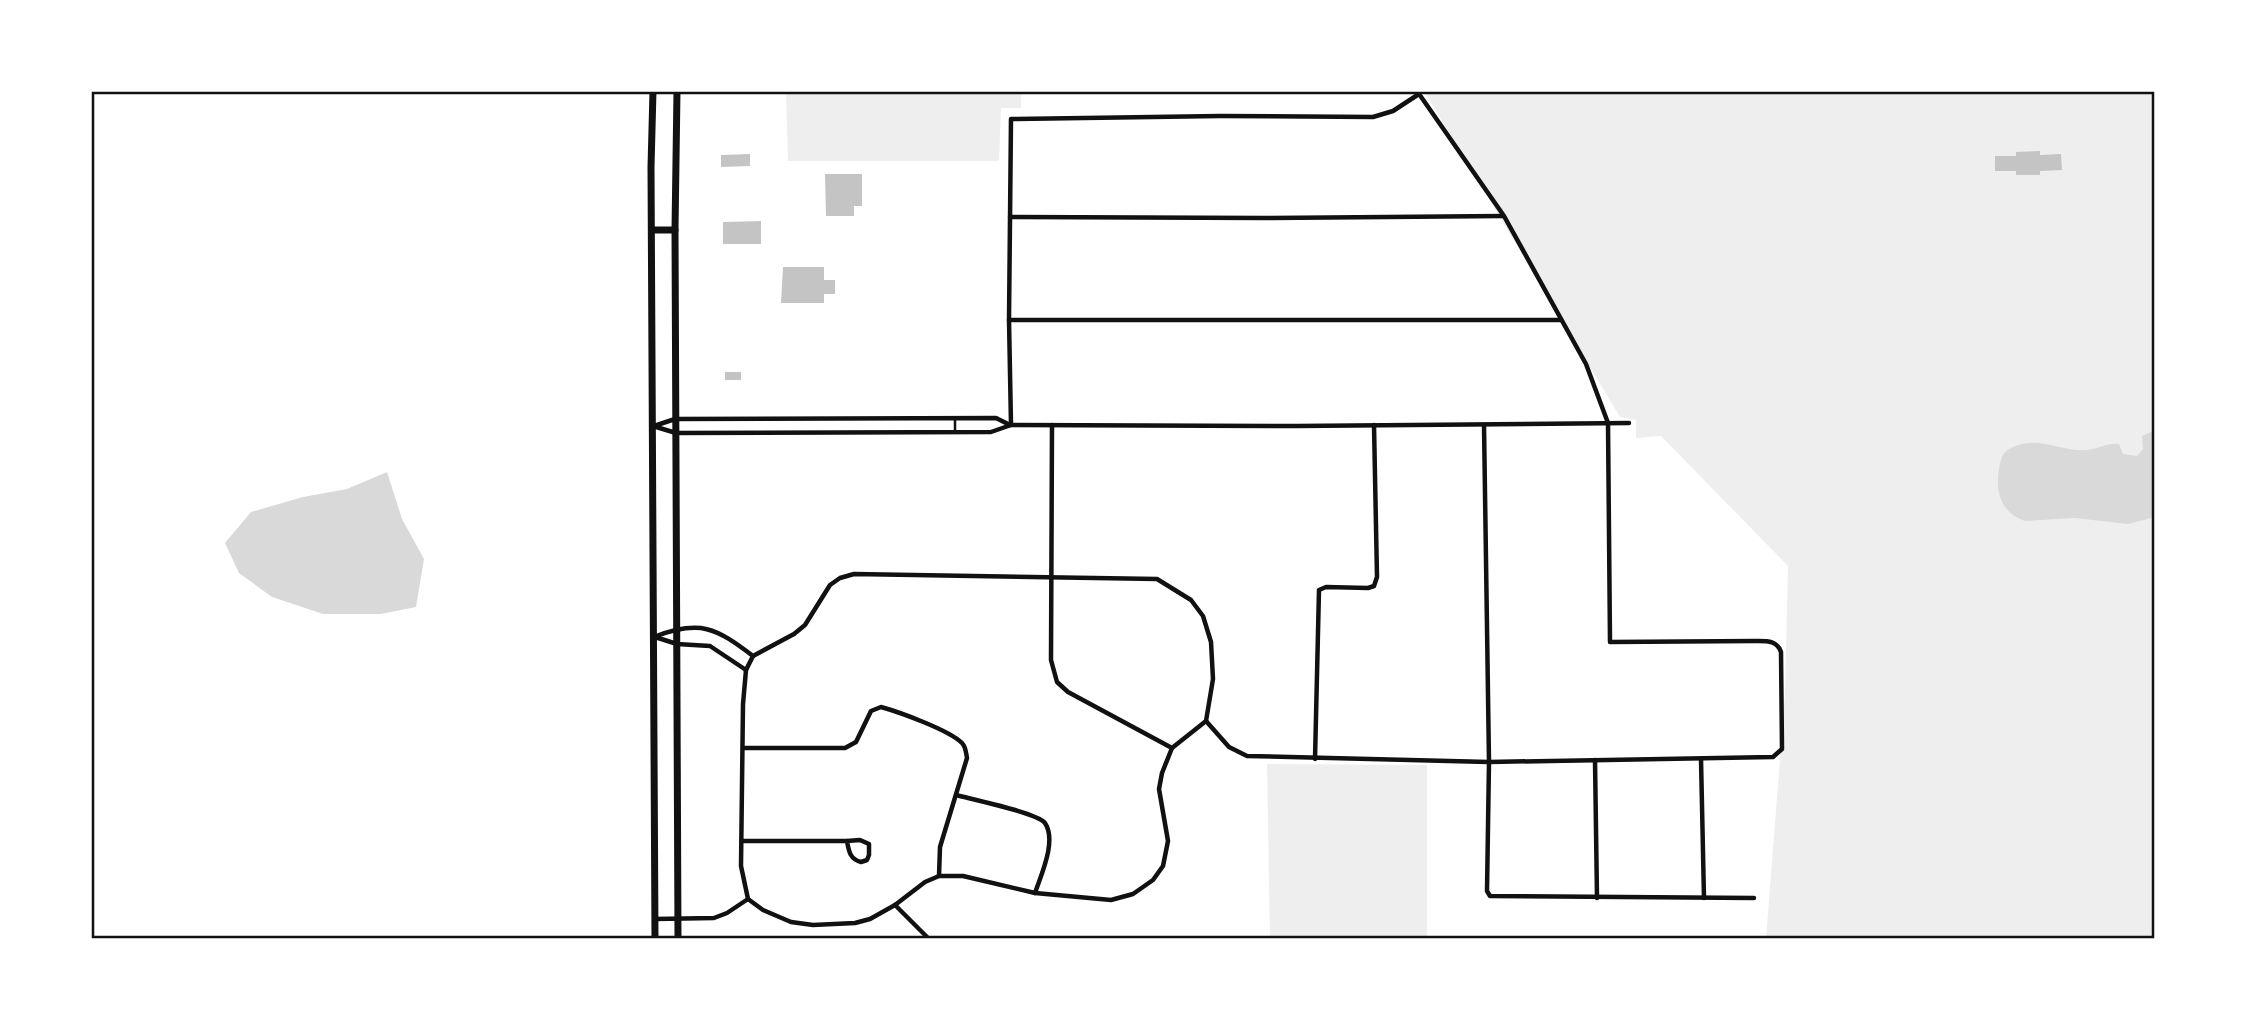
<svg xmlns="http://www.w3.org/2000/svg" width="2246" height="1030" font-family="'Libre Baskerville',serif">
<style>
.green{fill:#eee}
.water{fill:#d9d9d9}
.building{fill:#c4c4c4}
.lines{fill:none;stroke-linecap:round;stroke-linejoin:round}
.service{stroke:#111;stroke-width:2.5}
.minor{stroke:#111;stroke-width:4.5}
.primary{stroke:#111;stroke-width:7}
.neatline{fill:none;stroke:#111;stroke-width:2.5}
</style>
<rect width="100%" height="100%" fill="#fff"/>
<g class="green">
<polygon points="786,91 1021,91 1021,108 1001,108 999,161 788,161"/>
<polygon points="1424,91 2155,91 2155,939 1766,939 1785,695 1788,566 1661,436 1636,438 1636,420 1620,417"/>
<polygon points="1267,764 1427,765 1427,939 1270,939"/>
</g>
<g class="water">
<path d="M2155,430V517L2128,524L2075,518L2025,521C2001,513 1995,492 1999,469C2001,458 2002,452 2013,447C2039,435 2060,452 2087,450C2098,449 2108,442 2119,444L2123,454L2137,456L2143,449L2142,436Z"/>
<polygon points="387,472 402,519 424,559 416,607 381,614 323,614 272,597 239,573 225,543 251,512 303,497 347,489"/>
</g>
<g class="building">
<polygon points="2040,151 2040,155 2061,154 2062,170 2040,171 2040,175 2016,175 2016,171 1995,171 1995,156 2016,156 2016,152"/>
<polygon points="750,154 750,166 721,167 721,155"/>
<polygon points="825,174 862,174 862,206 854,206 854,216 826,216"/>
<polygon points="761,221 761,244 723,244 723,222"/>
<polygon points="783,267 824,267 824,280 835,280 835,294 824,294 824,303 781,303"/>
<rect x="725" y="372" width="16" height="8"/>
</g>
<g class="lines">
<polyline class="service" points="955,419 955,432"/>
<g class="minor">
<polyline points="1010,217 1264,218 1503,216"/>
<polyline points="1009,320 1561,320"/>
<polyline points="1011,425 1009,320 1011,119 1220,116 1373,117 1393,111 1419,94"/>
<polyline points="1052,425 1051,660 1057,682 1068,692 1172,748"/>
<polyline points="1484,425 1489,762 1487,891 1490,896 1754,898"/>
<polyline points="653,426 676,433 991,432 1011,425 1297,426 1629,423"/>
<polyline points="654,426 675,419 996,418 1010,425"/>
<polygon points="854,574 1157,579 1191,600 1203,616 1211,642 1213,679 1206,721 1172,748 1162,773 1159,789 1168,841 1163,866 1153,880 1133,894 1111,900 1035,893 963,876 939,876 925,882 895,905 870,919 855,923 813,925 791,922 763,910 748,899 741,866 743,704 746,670 753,656 794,634 805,625 830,585 840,578"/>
<path d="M654,637C700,619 716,628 753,656"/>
<polyline points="655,637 677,644 710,646 746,670"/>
<path d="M1206,721L1229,747L1247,756L1489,762L1773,757L1782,749L1781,652C1777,640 1767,641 1755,641L1610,642L1608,423L1586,364L1504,216L1417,91"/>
<path d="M743,748H845L856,742L871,711L881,707C899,712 949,730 962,743C966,747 966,753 967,758L940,847L939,876"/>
<polyline points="1315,759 1319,590 1326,587 1368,588 1374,586 1377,577 1374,425"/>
<polyline points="1701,759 1704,898"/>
<polyline points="1595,760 1597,898"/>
<path d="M956,795C971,799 1038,813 1045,823C1057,841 1041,875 1035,893"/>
<path d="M860,840L869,844V855L867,860L861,862C850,859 849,852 847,841Z"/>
<polyline points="742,841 847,841"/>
<polyline points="895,905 929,939"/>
<polyline points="655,919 714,918 727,913 748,899"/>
</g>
<g class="primary">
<polyline points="653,91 651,167 655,939"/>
<polyline points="677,91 675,230 678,939"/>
<polyline points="652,230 675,230"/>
</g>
</g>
<rect width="2246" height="1030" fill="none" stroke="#ffffff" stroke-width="186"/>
<rect x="93" y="93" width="2060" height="844" class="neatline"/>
</svg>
